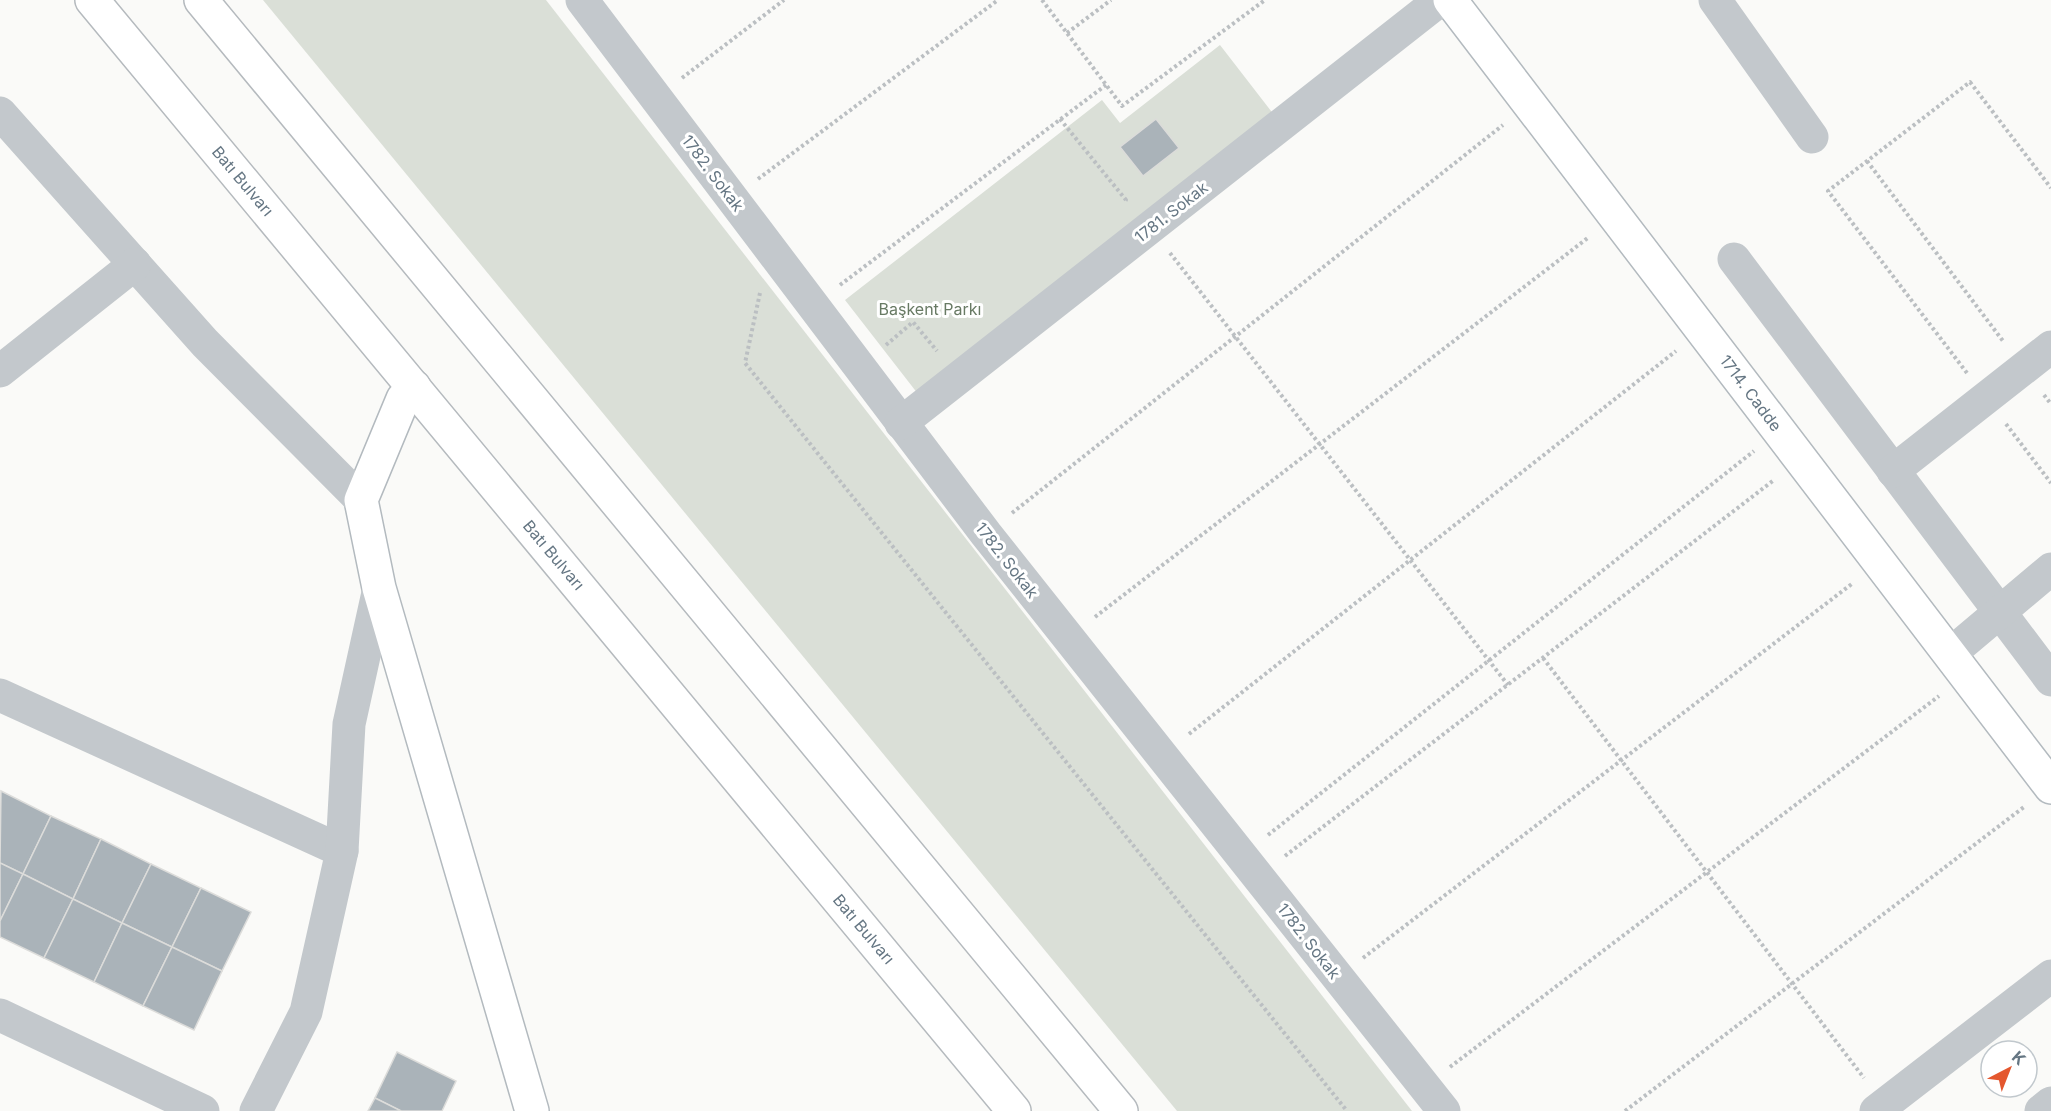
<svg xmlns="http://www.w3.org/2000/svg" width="2051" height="1111" font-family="Inter,sans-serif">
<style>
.green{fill:#dadfd7}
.building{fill:#aab3b9;stroke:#dcdcda;stroke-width:1.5}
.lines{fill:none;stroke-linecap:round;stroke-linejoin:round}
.secondary-casing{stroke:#b3babf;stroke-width:36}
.primary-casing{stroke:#b5babe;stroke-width:36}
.path{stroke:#bbbfc2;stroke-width:4;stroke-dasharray:3 3;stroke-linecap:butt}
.street{stroke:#c3c8cc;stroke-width:33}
.secondary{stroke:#fff;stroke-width:33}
.primary{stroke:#fff;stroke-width:33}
.labels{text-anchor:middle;stroke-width:6;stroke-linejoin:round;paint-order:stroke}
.street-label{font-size:16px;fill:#657683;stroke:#fff}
.park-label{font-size:16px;fill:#687a64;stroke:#fff}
</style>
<rect width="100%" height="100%" fill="#fafaf8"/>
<g class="green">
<polygon points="263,0 546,0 1412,1111 1177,1111"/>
<polygon points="1220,45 1275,116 918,394 845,300 1102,100 1120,123"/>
</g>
<g class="building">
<polygon points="1156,119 1179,148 1143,176 1120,147"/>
<polygon points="1,791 51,816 23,874 0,863"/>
<polygon points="51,816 101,839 73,899 23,874"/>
<polygon points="101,839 151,864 122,923 73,899"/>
<polygon points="0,863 23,874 0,921"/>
<polygon points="151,864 201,888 172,947 122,923"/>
<polygon points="23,874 73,899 44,958 0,937 0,921"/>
<polygon points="201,888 251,912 222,971 172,947"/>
<polygon points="73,899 122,923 94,982 44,958"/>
<polygon points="122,923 172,947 143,1006 94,982"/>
<polygon points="172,947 222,971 194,1030 143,1006"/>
<polygon points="397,1052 456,1081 442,1111 401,1111 375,1098"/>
<polygon points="375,1098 401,1111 368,1111"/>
</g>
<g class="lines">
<defs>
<g id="secondary">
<polyline points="1450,0 2051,787"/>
<polyline points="414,387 403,399 361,500 379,588 532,1111"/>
</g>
<g id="primary">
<polyline points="92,0 1014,1111"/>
<polyline points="201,0 1121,1111"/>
</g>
</defs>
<use href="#secondary" class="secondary-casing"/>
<use href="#primary" class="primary-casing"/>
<g class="path">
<polyline points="1042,0 1122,106 1265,0"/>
<polyline points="1067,33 1111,0"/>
<polyline points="682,78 784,0"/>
<polyline points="1060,119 1126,200 1124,202"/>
<polyline points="1867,161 2003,341"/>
<polyline points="758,179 998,0"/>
<polyline points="1170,253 1508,685"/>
<polyline points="840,285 1106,85"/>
<polyline points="760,293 745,363 1347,1111"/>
<polyline points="886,345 913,322 937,351"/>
<polyline points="1967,373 1828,191 1970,82 2051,188"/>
<polyline points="2044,395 2051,404"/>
<polyline points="2006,424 2051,483"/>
<polyline points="1012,513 1503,125"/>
<polyline points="1095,617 1589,237"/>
<polyline points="1543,658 1864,1078"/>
<polyline points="1189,734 1676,351"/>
<polyline points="1268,835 1754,451"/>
<polyline points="1285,856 1774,480"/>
<polyline points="1363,958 1853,583"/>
<polyline points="1450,1067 1939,696"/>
<polyline points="1625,1111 2024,807"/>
</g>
<g class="street">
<polyline points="582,0 986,534 1444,1111"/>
<polyline points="1715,0 1812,137"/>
<polyline points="0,113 205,343 361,500"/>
<polyline points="1734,259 2051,680"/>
<polyline points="0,371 135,264"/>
<polyline points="901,423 1440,0"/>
<polyline points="1893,471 2051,347"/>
<polyline points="1950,654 2051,569"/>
<polyline points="0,695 342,851"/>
<polyline points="0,1015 203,1111"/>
<polyline points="256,1111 306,1012 342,851 349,724 379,588"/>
<polyline points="1876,1111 2051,976"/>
<polyline points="2041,1111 2051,1103"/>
</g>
<use href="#secondary" class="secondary"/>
<use href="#primary" class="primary"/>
</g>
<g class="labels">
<g class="street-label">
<text transform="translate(713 173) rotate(53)" y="6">1782. Sokak</text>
<text transform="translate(243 181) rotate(50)" y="6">Batı Bulvarı</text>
<text transform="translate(1171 212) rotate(-38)" y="6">1781. Sokak</text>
<text transform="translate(1751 393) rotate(53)" y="6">1714. Cadde</text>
<text transform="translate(554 555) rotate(50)" y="6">Batı Bulvarı</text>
<text transform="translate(1007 560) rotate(52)" y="6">1782. Sokak</text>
<text transform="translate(864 929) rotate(50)" y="6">Batı Bulvarı</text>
<text transform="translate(1309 941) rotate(52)" y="6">1782. Sokak</text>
</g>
<g class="park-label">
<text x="930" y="315">Başkent Parkı</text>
</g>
</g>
<g transform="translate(2009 1069) rotate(42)"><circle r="28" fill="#ffffff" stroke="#c1c8cd" stroke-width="1.5"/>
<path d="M0-4.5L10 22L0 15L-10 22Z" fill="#e4572e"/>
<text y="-9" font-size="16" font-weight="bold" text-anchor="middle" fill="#657683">K</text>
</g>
</svg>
